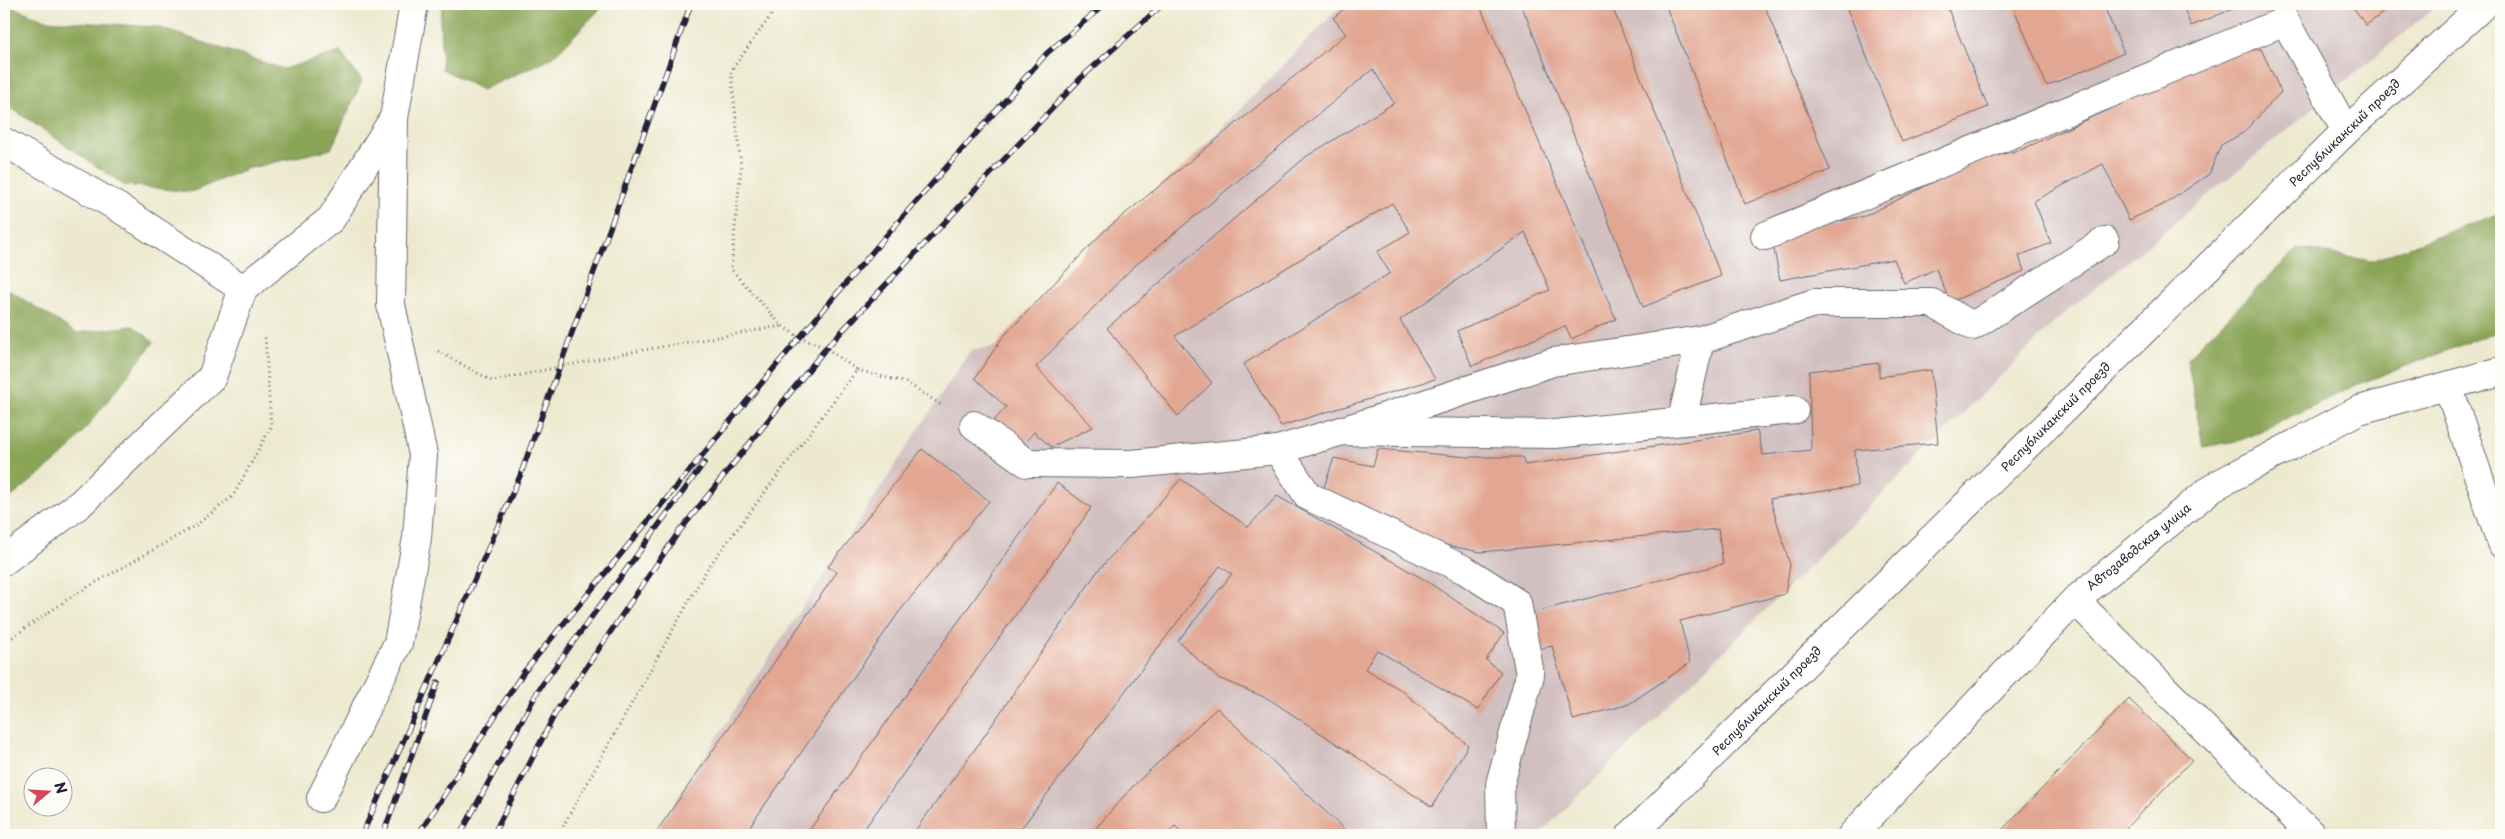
<svg xmlns="http://www.w3.org/2000/svg" width="2505" height="839" font-family="'Playpen Sans',sans-serif">
<style>
.industrial{fill:#d2bfc0}
.forest{fill:#8aa557;stroke:#566449}
.building{fill:#e2a793}
.lines{fill:none;stroke-linecap:round;stroke-linejoin:round}
.minor-casing{stroke:#69686f;stroke-width:30}
.path{stroke:#69686f;stroke-width:3;stroke-dasharray:1 4;stroke-linecap:butt}
.minor{stroke:#fff;stroke-width:28}
.rail-casing{stroke:#22223b;stroke-width:5.5}
.rail{stroke:#fdfcf7;stroke-width:4;stroke-dasharray:11;stroke-linecap:butt}
.labels{text-anchor:middle;stroke-width:4;stroke-linejoin:round;paint-order:stroke}
.street-label{font-size:12px;fill:#22223b;stroke:#fdfcf7}
</style>
<rect width="100%" height="100%" fill="#fdfcf7"/>
<filter id="ink" filterUnits="userSpaceOnUse"><feTurbulence type="fractalNoise" baseFrequency=".02" numOctaves="2"/><feDisplacementMap in="SourceGraphic" scale="10" xChannelSelector="R" yChannelSelector="G"/><feConvolveMatrix kernelMatrix="1 2 1 2 8 2 1 2 1" color-interpolation-filters="sRGB"/></filter>
<filter id="wash" filterUnits="userSpaceOnUse"><feTurbulence type="fractalNoise" baseFrequency=".0096" numOctaves="4" result="noise"/><feDisplacementMap in="SourceGraphic" scale="20" xChannelSelector="R" yChannelSelector="G"/><feGaussianBlur stdDeviation="1.12" result="paint"/><feColorMatrix in="noise" values="0 0 0 0 0 0 0 0 0 0 0 0 0 0 0 0 0 1.4 0 .05"/><feComposite in="paint" operator="in"/></filter>
<g filter="url(#wash)">
<rect width="100%" height="100%" fill="#ede9cf"/>
<polygon class="industrial" points="1343,4 2439,4 2057,320 1539,835 653,835 970,351 1011,343"/>
<g class="forest">
<polygon points="4,4 46,20 157,27 283,69 340,52 362,81 331,149 246,169 191,192 124,185 4,103"/>
<polygon points="443,4 605,4 553,57 482,90 442,69 440,18"/>
<polygon points="2501,213 2501,330 2356,385 2242,440 2203,447 2187,358 2298,248 2371,261"/>
<polygon points="4,287 76,333 133,326 154,342 67,452 4,503"/>
</g>
<g id="blocks">
<g class="building">
<polygon points="1350,4 1479,4 1616,319 1571,339 1565,326 1472,366 1457,331 1550,290 1525,232 1400,320 1435,379 1281,426 1244,364 1390,273 1377,252 1410,232 1392,203 1175,336 1212,383 1178,416 1107,328 1307,156 1394,103 1373,69 1131,269 1036,367 1093,427 1051,447 1034,432 1020,448 992,423 1006,407 975,378 1002,338 1104,231 1346,34 1333,18"/>
<polygon points="1521,4 1611,4 1721,276 1643,307"/>
<polygon points="1665,4 1764,4 1830,170 1745,204"/>
<polygon points="1845,4 1946,4 1988,107 1902,142"/>
<polygon points="2012,4 2103,4 2124,53 2047,86"/>
<polygon points="2182,4 2245,4 2191,26"/>
<polygon points="2351,4 2395,4 2366,25"/>
<polygon points="2261,49 2281,92 2243,133 2221,145 2209,174 2168,202 2129,220 2103,164 2034,201 2051,243 2019,256 2024,271 1950,302 1936,269 1904,283 1894,259 1780,280 1771,234 1865,216 1976,161 2023,149 2230,53"/>
<polygon points="1879,363 1879,377 1931,370 1938,443 1855,450 1857,486 1770,499 1790,565 1785,594 1680,621 1690,663 1629,704 1573,720 1552,646 1538,649 1530,613 1723,564 1718,529 1481,552 1440,544 1322,493 1334,458 1373,466 1378,449 1468,457 1522,457 1525,465 1757,431 1763,455 1811,450 1809,371"/>
<polygon points="922,449 989,501 899,612 744,835 654,835 837,572 828,567"/>
<polygon points="1181,479 1248,527 1277,496 1425,580 1504,633 1486,660 1501,672 1478,710 1377,650 1365,669 1401,690 1468,745 1432,807 1269,699 1218,678 1178,641 1232,574 1220,566 1016,835 912,835 978,745 1097,572"/>
<polygon points="1057,483 1091,508 860,835 806,835"/>
<polygon points="2129,699 2192,760 2119,835 1997,835"/>
<polygon points="1217,708 1350,835 1185,835 1175,826 1166,835 1090,835 1132,787"/>
</g>
</g>
</g>
<g filter="url(#ink)">
<use href="#blocks" fill-opacity="0" stroke="#69686f" stroke-width="1"/>
<g class="lines">
<defs>
<g id="minor">
<polyline points="4,142 119,208 243,289 331,219 394,118 414,4"/>
<polyline points="1765,236 2285,21 2346,131"/>
<polyline points="2448,386 2501,543"/>
<polyline points="1682,420 1700,340"/>
<polyline points="974,425 1027,463 1132,464 1278,450 1308,496 1465,570 1517,603 1530,675 1500,784 1501,835"/>
<polyline points="1342,431 1553,362 1700,340 1814,303 1932,303 1973,326 2105,241"/>
<polyline points="1278,450 1342,431 1555,434 1794,410"/>
<polyline points="4,561 80,504 212,377 243,289"/>
<polyline points="2075,600 2312,835"/>
<polyline points="321,798 398,643 417,538 423,455 391,305 394,118"/>
<polyline points="1631,835 2346,131 2485,4"/>
<polyline points="1852,835 2075,600 2213,487 2359,410 2501,371"/>
</g>
</defs>
<use href="#minor" class="minor-casing"/>
<g class="path">
<polyline points="438,351 492,381 632,352 781,326"/>
<polyline points="857,370 907,383 943,406"/>
<polyline points="4,643 74,595 195,526 233,496 271,427 265,335"/>
<polyline points="558,835 707,569 857,370 826,348 799,337 782,326 731,269 741,167 731,71 779,4"/>
</g>
<use href="#minor" class="minor"/>
<defs>
<g id="rail">
<polyline points="362,835 520,476 691,4"/>
<polyline points="383,835 438,682"/>
<polyline points="418,835 523,673 774,368 885,237 1047,53 1105,4"/>
<polyline points="460,835 539,689 704,463"/>
<polyline points="493,835 557,710 678,533 826,348 1081,78 1163,4"/>
</g>
</defs>
<use href="#rail" class="rail-casing"/>
<use href="#rail" class="rail"/>
</g>
</g>
<g class="labels">
<g class="street-label">
<text transform="translate(2345 133) rotate(-44)" y="4">Республиканский проезд</text>
<text transform="translate(2056 417) rotate(-45)" y="4">Республиканский проезд</text>
<text transform="translate(2139 547) rotate(-39)" y="4">Автозаводская улица</text>
<text transform="translate(1767 701) rotate(-45)" y="4">Республиканский проезд</text>
</g>
</g>
<rect width="2505" height="839" fill="none" stroke="#fdfcf7" stroke-width="20"/>
<g transform="translate(48 792) rotate(72)"><circle r="24" fill="#fdfcf7" stroke="#a5a5ac"/>
<path d="M0-4L9 19L0 12L-9 19Z" fill="#d1495b"/>
<text y="-8" font-size="14" font-weight="bold" text-anchor="middle" fill="#22223b">N</text>
</g>
</svg>
